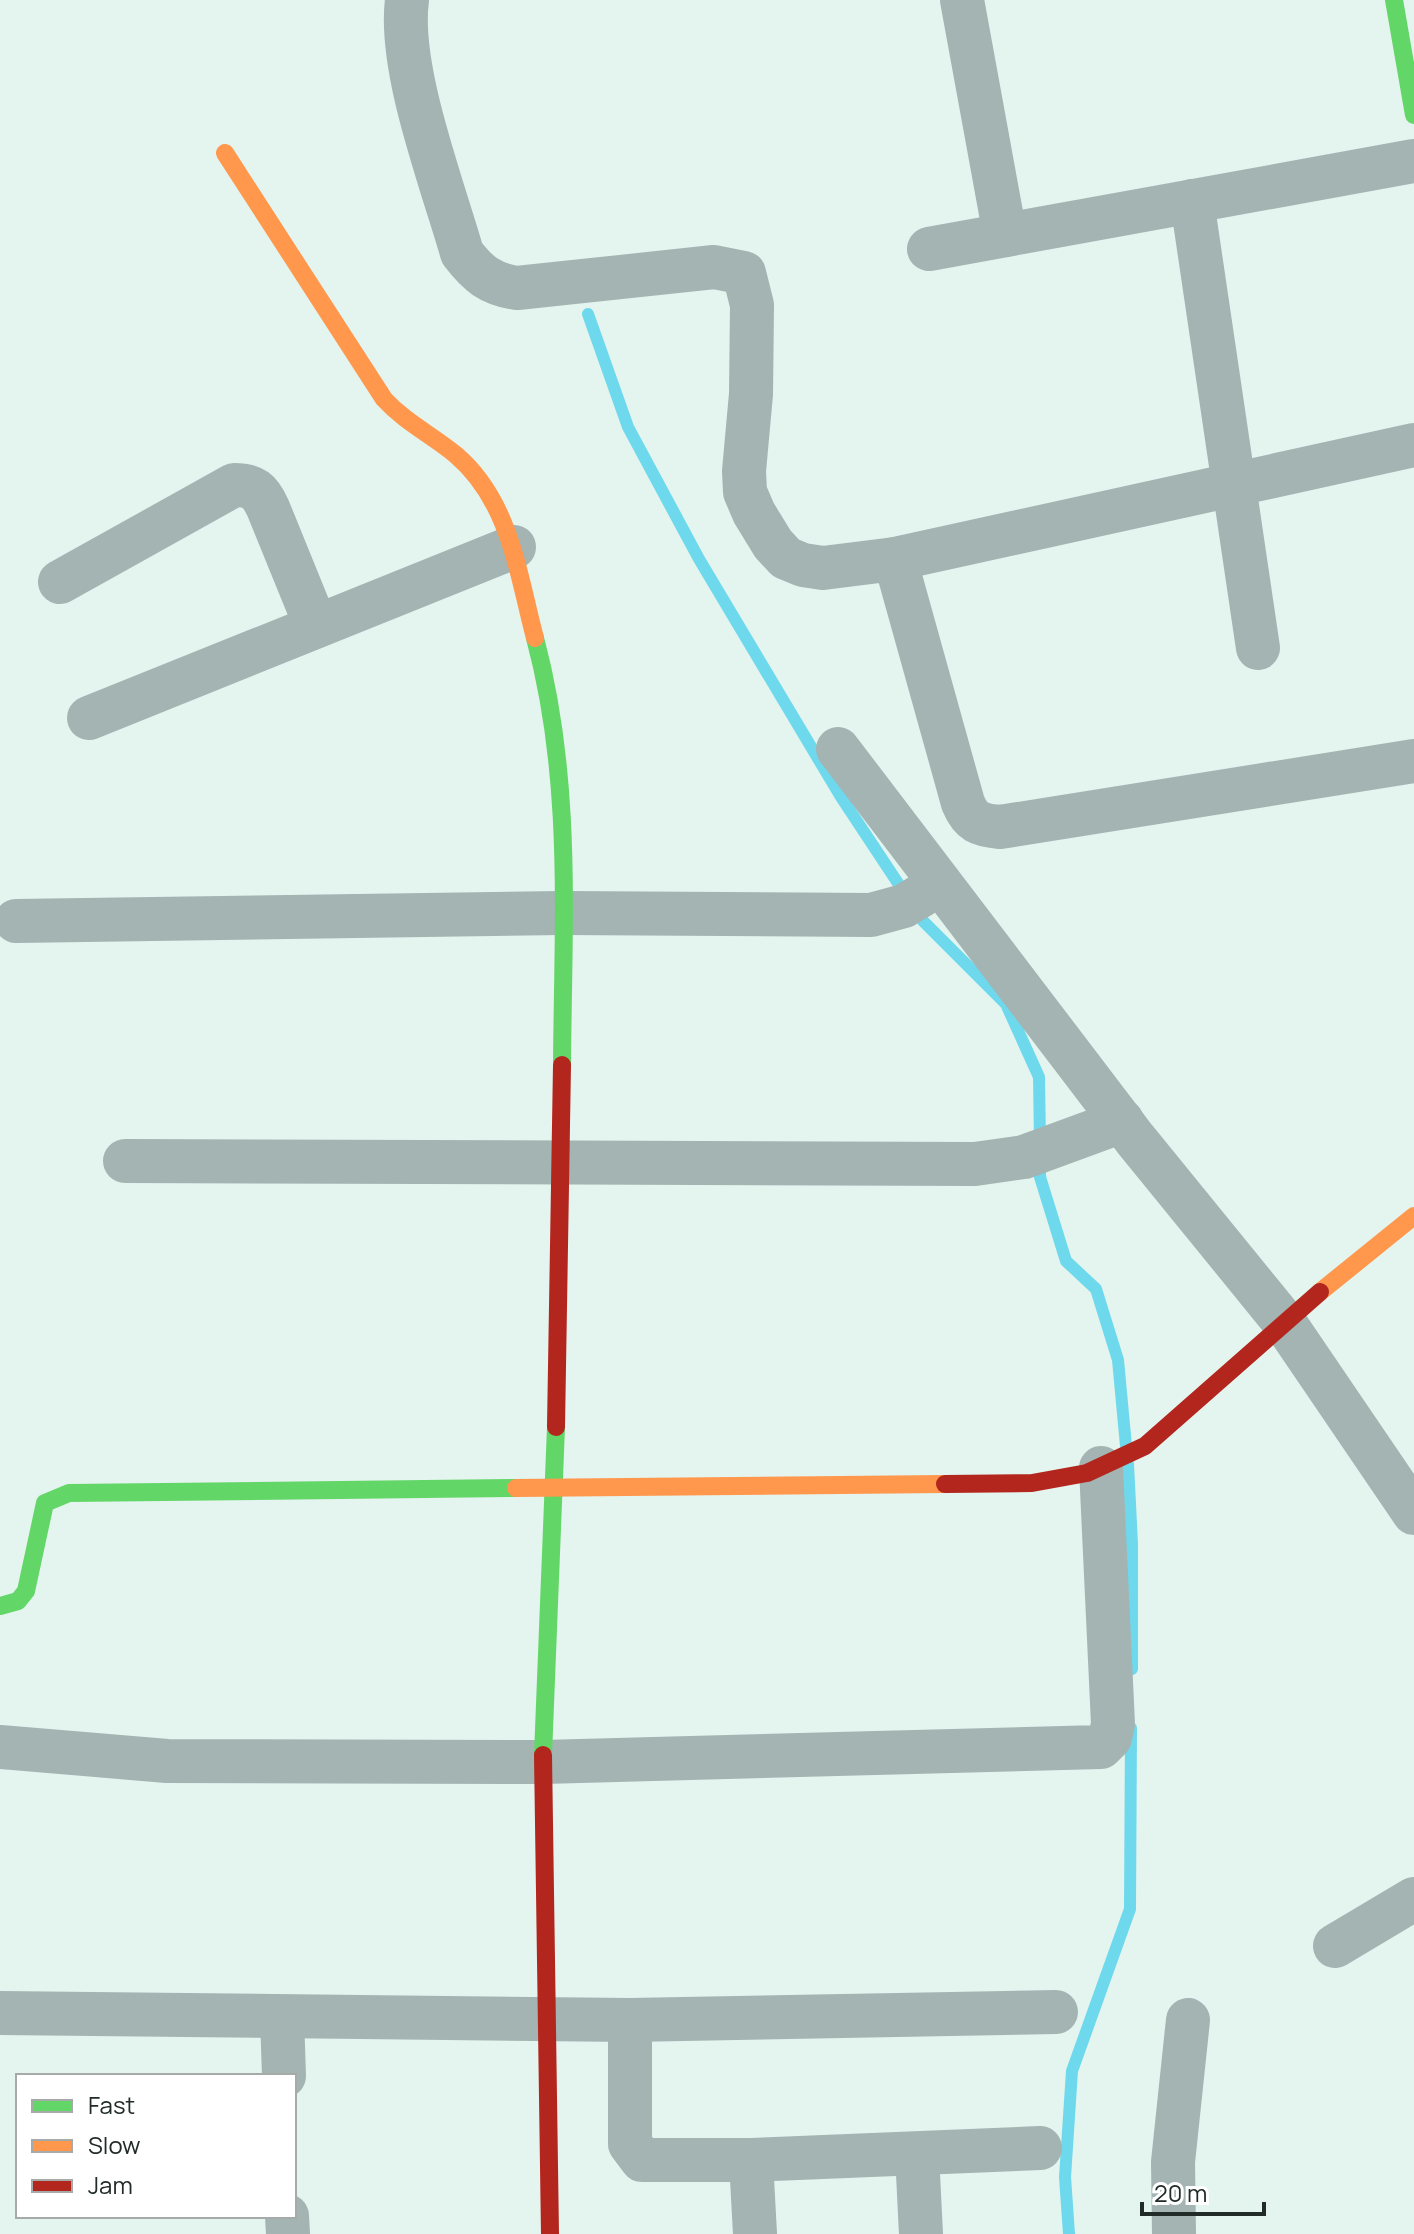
<svg xmlns="http://www.w3.org/2000/svg" width="1414" height="2234" font-family="Manrope,sans-serif">
<style>
.lines{fill:none;stroke-linecap:round;stroke-linejoin:round}
.stream{stroke:#6ed9ed;stroke-width:12}
.street{stroke:#a3b4b3;stroke-width:44}
.fast{stroke:#63d668;stroke-width:18}
.slow{stroke:#ff974d;stroke-width:18}
.jam{stroke:#b3261e;stroke-width:18}
</style>
<rect width="100%" height="100%" fill="#e4f4ee"/>
<g class="lines">
<g class="stream">
<polyline points="588,314 628,427 699,559 841,797 923,921 1006,1004 1039,1077 1040,1142"/>
<polyline points="1040,1161 1040,1177 1066,1261 1096,1289 1118,1360 1126,1446"/>
<polyline points="1128,1464 1132,1544 1132,1669"/>
<polyline points="1069,2234 1065,2177 1072,2071 1130,1909 1131,1728"/>
</g>
<g class="street">
<path d="M407,0C398,69 442,183 462,253C478,274 490,284 517,288L714,267L744,273L752,305L751,394L744,471L745,492L754,513L773,544L786,558L803,565L823,568L895,559L1414,445"/>
<polyline points="962,0 1005,235"/>
<polyline points="1192,201 1258,648"/>
<polyline points="929,249 1414,161"/>
<path d="M895,559L963,803C971,822 979,825 1000,827L1414,761"/>
<path d="M60,582L234,485C254,485 260,491 268,508L316,626"/>
<polyline points="89,718 514,547"/>
<polyline points="838,749 1135,1139 1284,1322 1414,1513"/>
<polyline points="16,921 562,913 871,915 904,906 940,884"/>
<polyline points="125,1161 975,1164 1024,1157 1122,1121"/>
<polyline points="0,1747 167,1761 543,1762 1101,1747 1110,1738 1113,1724 1101,1468"/>
<polyline points="1335,1946 1414,1899"/>
<polyline points="0,2013 630,2020 1056,2012"/>
<polyline points="282,2017 284,2076"/>
<polyline points="630,2020 630,2144 642,2160 751,2160 1040,2148"/>
<polyline points="917,2154 921,2234"/>
<polyline points="751,2160 755,2234"/>
<polyline points="287,2216 288,2234"/>
<polyline points="1174,2234 1173,2162 1188,2020"/>
</g>
<g class="fast">
<polyline points="1394,0 1414,115"/>
<path d="M535,638C573,780 563,920 562,1065"/>
<polyline points="0,1606 18,1601 26,1591 45,1503 69,1493 516,1488"/>
<polyline points="543,1755 556,1427"/>
</g>
<g class="slow">
<path d="M225,153L384,399C406,423 432,435 456,455C510,501 518,574 535,638"/>
<polyline points="1320,1292 1414,1216"/>
<polyline points="516,1488 945,1484"/>
</g>
<g class="jam">
<polyline points="556,1427 562,1065"/>
<polyline points="945,1484 1032,1483 1087,1473 1145,1446 1320,1292"/>
<polyline points="543,1755 550,2234"/>
</g>
</g>
<rect x="16" y="2074" width="280" height="144" fill="#ffffff" stroke="#a6aba9" stroke-width="2"/>
<rect x="32" y="2100" width="40" height="12" fill="#63d668" stroke="#a6aba9" stroke-width="2"/>
<text x="88" y="2114" font-size="24" fill="#212c28">Fast</text>
<rect x="32" y="2140" width="40" height="12" fill="#ff974d" stroke="#a6aba9" stroke-width="2"/>
<text x="88" y="2154" font-size="24" fill="#212c28">Slow</text>
<rect x="32" y="2180" width="40" height="12" fill="#b3261e" stroke="#a6aba9" stroke-width="2"/>
<text x="88" y="2194" font-size="24" fill="#212c28">Jam</text>
<path d="M1142 2202v12h122v-12" fill="none" stroke="#212c28" stroke-width="4"/>
<text x="1154" y="2202" font-size="24" fill="#212c28" stroke="#ffffff" stroke-width="6" paint-order="stroke">20 m</text>
</svg>
